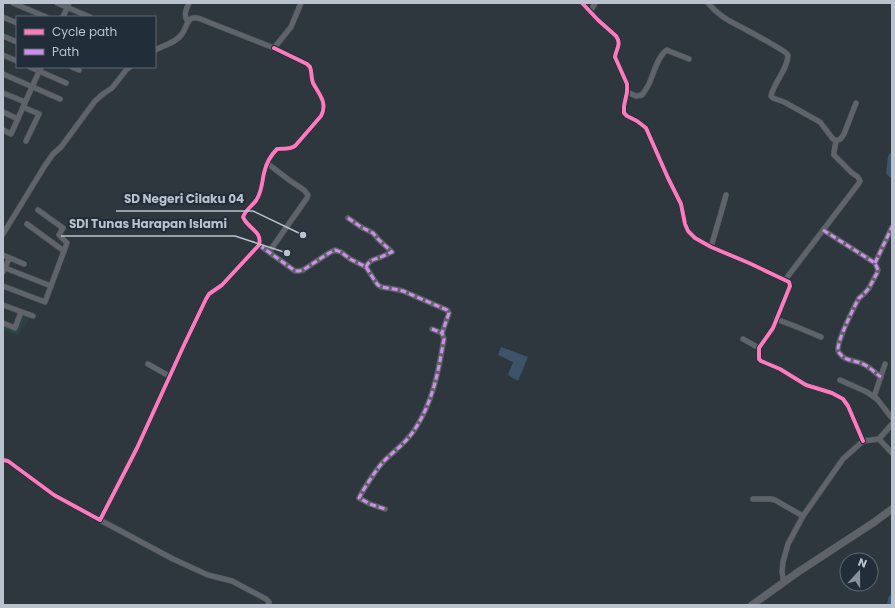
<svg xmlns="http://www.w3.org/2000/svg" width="895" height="608" font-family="Poppins,sans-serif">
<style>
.green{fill:#2b4244}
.water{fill:#3d5369}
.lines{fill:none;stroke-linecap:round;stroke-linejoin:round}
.river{stroke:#3d5369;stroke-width:8}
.street-casing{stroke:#4d5258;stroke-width:6}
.secondary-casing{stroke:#4d5258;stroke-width:8}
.street{stroke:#5f646b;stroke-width:5}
.secondary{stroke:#5e6369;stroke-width:7}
.quiet{stroke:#ce8fe9;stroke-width:3;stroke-dasharray:6 3;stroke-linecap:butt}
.cycleway-casing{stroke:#212d39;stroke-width:6}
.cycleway{stroke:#fd7abc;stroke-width:4}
.leader{fill:none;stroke:#bac3cd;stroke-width:1.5}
.callout-dot{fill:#bac3cd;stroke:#212d39;stroke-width:1.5}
.callout-label{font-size:12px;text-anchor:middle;font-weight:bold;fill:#bac3cd;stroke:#212d39;stroke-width:4;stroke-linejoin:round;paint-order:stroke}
</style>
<rect width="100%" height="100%" fill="#2e363e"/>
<polygon class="green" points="22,315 30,318 18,336 3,330 3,326 16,330"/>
<polygon class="water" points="501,347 528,357 518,381 508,375 513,362 498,355"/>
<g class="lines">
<g class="river">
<polyline points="892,157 890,172 892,174"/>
<polyline points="891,605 892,599"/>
</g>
<defs>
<g id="street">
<polyline points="13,3 46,17"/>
<polyline points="57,3 90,17"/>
<path d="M582,3L598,20L616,36C622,44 616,49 615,57L627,84V92L624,106V113L627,116L637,121L646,128L668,178L681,204L685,224L688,231L695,238L711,247L749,263L789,282L790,286L773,328L759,348V359L761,361L780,369L806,385L832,393L843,399L848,406L863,441"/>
<path d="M708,3C718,15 727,20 741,27C756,35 771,43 785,52L788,55C788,69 774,82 771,96L773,98L784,102L820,122L833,139C839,142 841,139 844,134L856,103"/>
<polyline points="590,12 595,3"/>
<polyline points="3,17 17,23"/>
<polyline points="63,17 69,3"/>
<path d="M188,22C183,15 186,10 189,3"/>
<polyline points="3,36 17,42"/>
<path d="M155,50C164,45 176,43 182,34C188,26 186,16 198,18L274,48L291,27L301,3"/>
<polyline points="3,55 17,61"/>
<polyline points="30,67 66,83"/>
<polyline points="72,67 79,70"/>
<polyline points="3,74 60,99"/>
<path d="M627,92L636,96L642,95C644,92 647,88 649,84C653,75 658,55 667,50L669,51L689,59"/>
<polyline points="3,93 25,102"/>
<polyline points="23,107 39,114 26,141"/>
<polyline points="3,112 18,119"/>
<polyline points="3,130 11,134 41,67"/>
<polyline points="267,163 289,180 304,190 308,195 307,198 269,252"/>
<path d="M348,218L361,227L373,233L378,239L392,252C389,253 386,255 383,256C376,260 370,258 366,267"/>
<polyline points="27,224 64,251"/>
<path d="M823,230L875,263L878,270L877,273L869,288L864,294L859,298C854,307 837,341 838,350C838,352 841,355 843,357C849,361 857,361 863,364C870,367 875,373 881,377"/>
<polyline points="3,234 44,167 53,154 61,147 95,101 103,94 112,88 127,69 130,67"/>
<path d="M259,245L295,271H299L303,270L329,253L335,250L341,252L350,259L366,267L375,281L378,285L381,287L394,289L403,291L447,310L449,313L442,333L444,339L443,344C438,374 432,403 415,429C407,442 394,451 383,462C376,470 364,488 359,498L370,504L385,509"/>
<polyline points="711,247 723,206 726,195"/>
<polyline points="3,255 24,264"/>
<polyline points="875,263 892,227"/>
<polyline points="5,268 51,286"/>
<polyline points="3,272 8,261"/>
<polyline points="785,280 859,183 860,181 858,177 852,173 834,155 834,152 836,141"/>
<polyline points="3,286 45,302 67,243 59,235 63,228 38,210"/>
<polyline points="3,305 33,316"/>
<polyline points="776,319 797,327 821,337"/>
<polyline points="3,323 15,328 21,312"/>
<polyline points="432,329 442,333"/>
<polyline points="743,339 759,348"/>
<polyline points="148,364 169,376"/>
<polyline points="840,380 867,392 877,399 892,418"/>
<polyline points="874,397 885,364"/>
<polyline points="879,439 892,424"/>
<polyline points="863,441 879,439 892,453"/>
<path d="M3,460L8,461L54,495L100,520L137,448L184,345L206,299L209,294L222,285L259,245C263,231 247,228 243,217C247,207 255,205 258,197C262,189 262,182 264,173C266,164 271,155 277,149C284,148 289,150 295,146L321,116C328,103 319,94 313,83C311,78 312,72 310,67L307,64L274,48"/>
<polyline points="753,499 771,499 775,500 803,516"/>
<polyline points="100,520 173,559 208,575 232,581 266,599 269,602 268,605"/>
<polyline points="784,583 782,572 783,562 788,544 796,529 803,516 843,459 863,441"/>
</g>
<polyline id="secondary" points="752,605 798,572 873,523 892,509"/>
</defs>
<use href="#street" class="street-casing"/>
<use href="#secondary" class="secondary-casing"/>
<use href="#street" class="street"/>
<use href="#secondary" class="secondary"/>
<g class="quiet">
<path d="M348,218L361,227L373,233L378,239L392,252C389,253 386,255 383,256C376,260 370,258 366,267"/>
<path d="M823,230L875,263L878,270L877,273L869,288L864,294L859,298C854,307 837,341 838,350C838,352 841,355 843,357C849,361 857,361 863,364C870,367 875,373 881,377"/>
<path d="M259,245L295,271H299L303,270L329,253L335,250L341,252L350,259L366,267L375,281L378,285L381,287L394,289L403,291L447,310L449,313L442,333L444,339L443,344C438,374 432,403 415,429C407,442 394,451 383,462C376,470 364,488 359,498L370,504L385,509"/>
<polyline points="875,263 892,227"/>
<polyline points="432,329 442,333"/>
</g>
<defs>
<g id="cycleway">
<path d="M582,3L598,20L616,36C622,44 616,49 615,57L627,84V92L624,106V113L627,116L637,121L646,128L668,178L681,204L685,224L688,231L695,238L711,247L749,263L789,282L790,286L773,328L759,348V359L761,361L780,369L806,385L832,393L843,399L848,406L863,441"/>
<path d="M3,460L8,461L54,495L100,520L137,448L184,345L206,299L209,294L222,285L259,245C263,231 247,228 243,217C247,207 255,205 258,197C262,189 262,182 264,173C266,164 271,155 277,149C284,148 289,150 295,146L321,116C328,103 319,94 313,83C311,78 312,72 310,67L307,64L274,48"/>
</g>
</defs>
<use href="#cycleway" class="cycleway-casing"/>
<use href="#cycleway" class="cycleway"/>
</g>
<path class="leader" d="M303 235L253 211H116M287 253L235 236H61"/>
<g class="callout-dot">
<circle cx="303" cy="235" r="4"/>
<circle cx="287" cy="253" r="4"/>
</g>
<g class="callout-label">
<text x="184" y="203">SD Negeri Cilaku 04</text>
<text x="148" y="228">SDI Tunas Harapan Islami</text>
</g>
<rect width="895" height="608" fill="none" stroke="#bac3cd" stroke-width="8"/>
<rect x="16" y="16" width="140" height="52" fill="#212d39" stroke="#5e6974"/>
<rect x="24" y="29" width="20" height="6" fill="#fd7abc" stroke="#5e6974"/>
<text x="52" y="36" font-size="12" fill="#bac3cd">Cycle path</text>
<rect x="24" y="49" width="20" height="6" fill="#ce8fe9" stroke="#5e6974"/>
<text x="52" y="56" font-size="12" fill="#bac3cd">Path</text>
<g transform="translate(859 572) rotate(21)"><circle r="19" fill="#212d39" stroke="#5e6974"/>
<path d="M0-3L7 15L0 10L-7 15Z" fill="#89929b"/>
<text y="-6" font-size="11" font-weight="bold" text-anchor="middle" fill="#bac3cd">N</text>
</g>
</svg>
